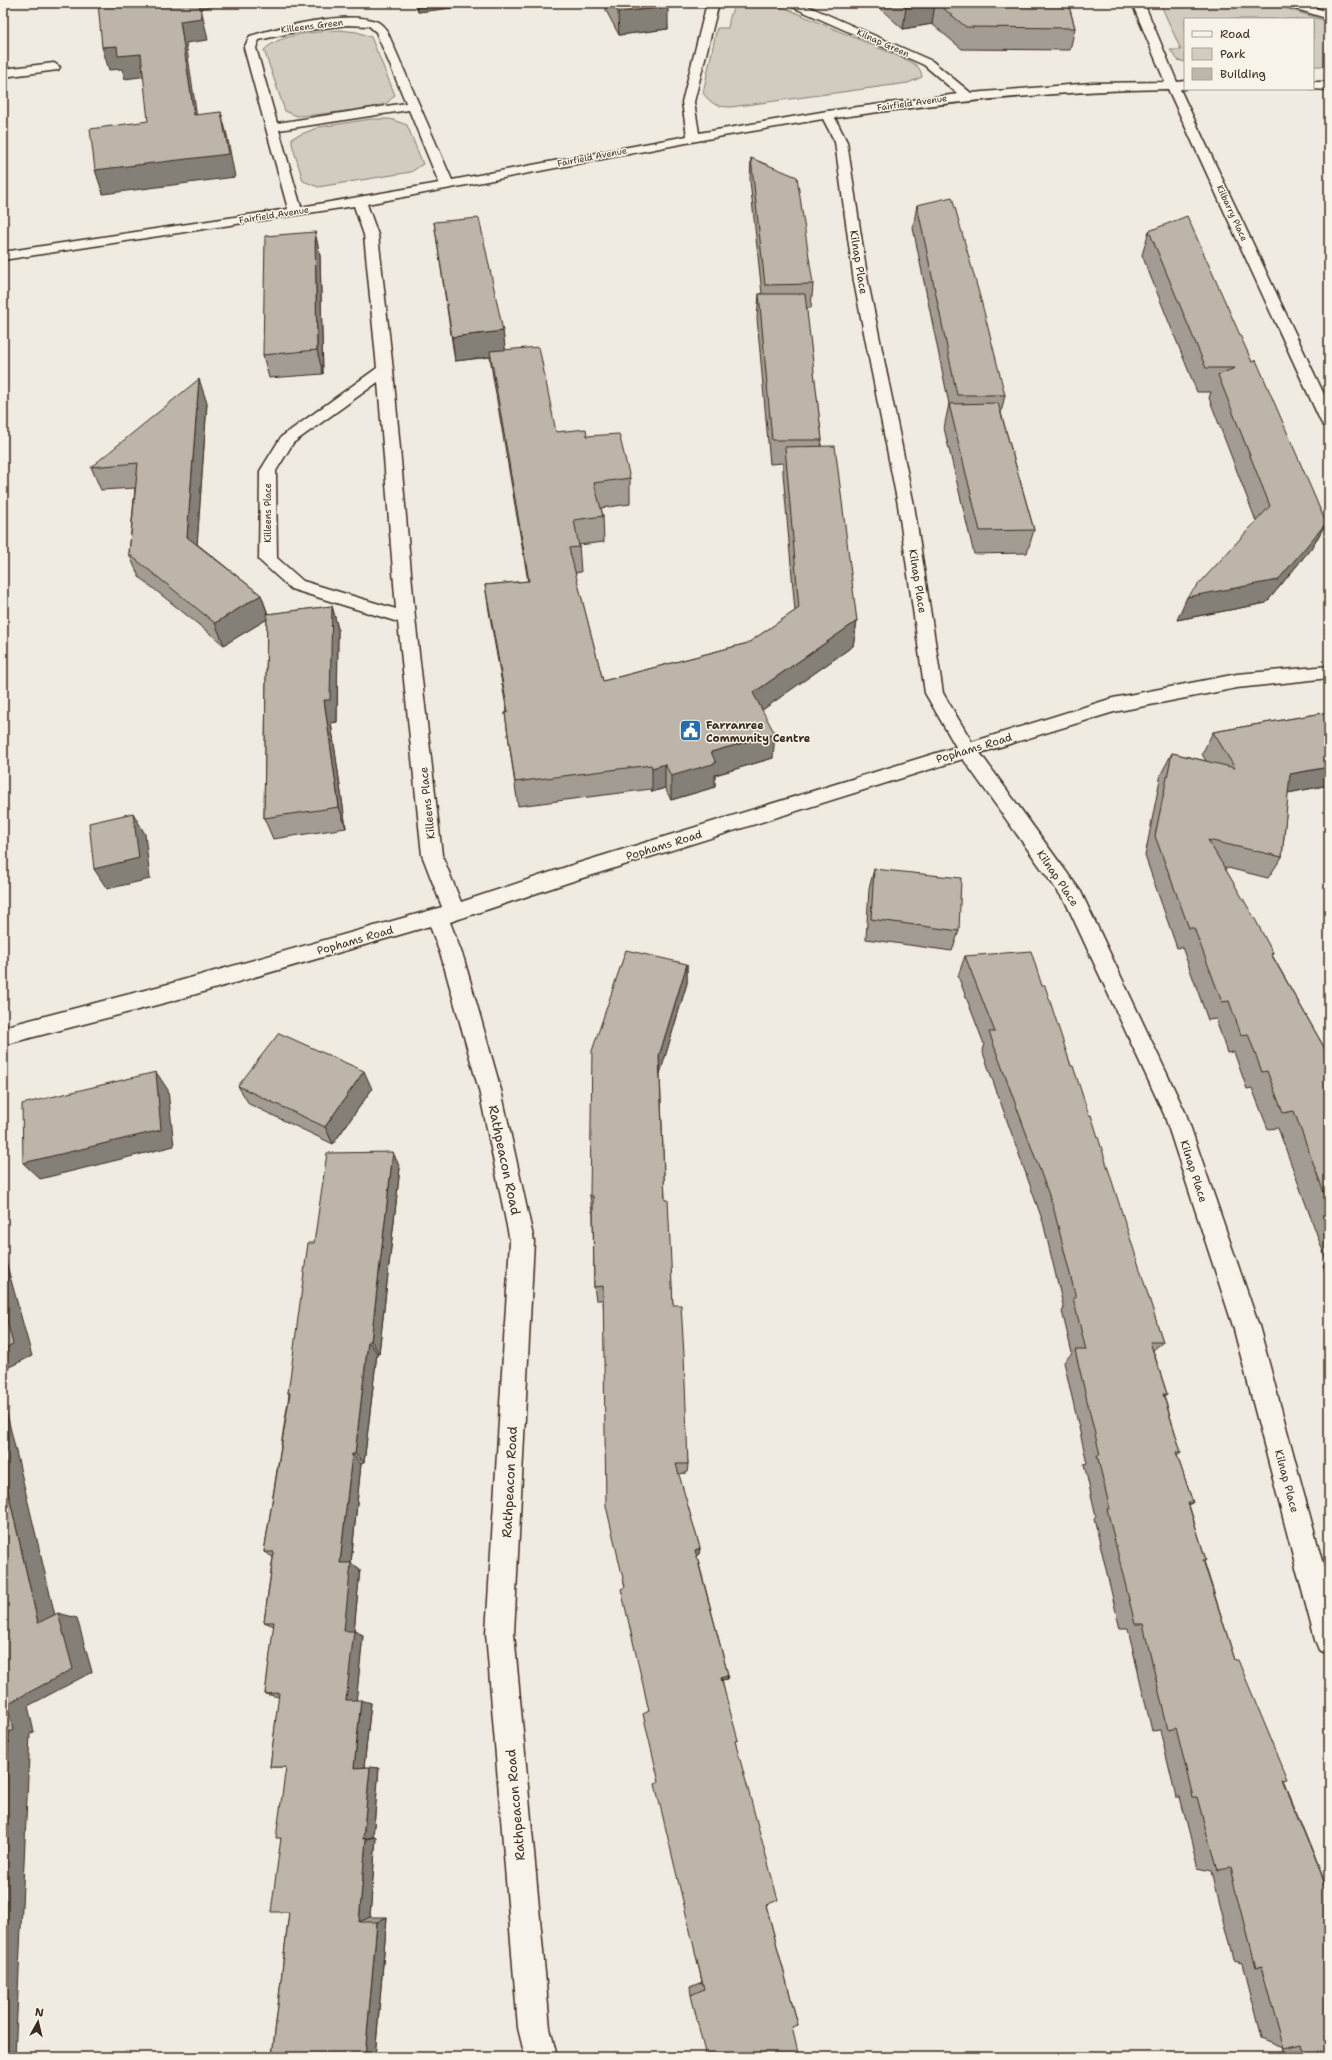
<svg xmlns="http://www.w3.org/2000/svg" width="1332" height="2060" font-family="'Shantell Sans',sans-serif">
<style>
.green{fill:#d1cbc0;stroke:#867a6f}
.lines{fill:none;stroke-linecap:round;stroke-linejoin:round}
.minor-casing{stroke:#3b2a1e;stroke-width:3}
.minor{fill:#f7f3e8;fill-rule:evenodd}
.wall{fill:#a39c92;stroke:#3b2a1e}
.shaded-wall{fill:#847f77;stroke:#3b2a1e}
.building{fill:#bdb5aa;stroke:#3b2a1e}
.labels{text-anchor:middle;stroke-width:3;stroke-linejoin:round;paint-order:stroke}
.far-street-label{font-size:9px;fill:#3b2a1e;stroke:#f7f3e8}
.street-label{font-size:11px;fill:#3b2a1e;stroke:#f7f3e8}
.poi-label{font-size:11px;font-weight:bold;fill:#3b2a1e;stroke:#f7f3e8;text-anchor:start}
.near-street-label{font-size:13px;fill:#3b2a1e;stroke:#f7f3e8}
</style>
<rect width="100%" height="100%" fill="#efebe0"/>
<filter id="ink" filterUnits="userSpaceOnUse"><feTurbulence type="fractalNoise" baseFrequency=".025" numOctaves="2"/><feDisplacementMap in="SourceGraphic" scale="8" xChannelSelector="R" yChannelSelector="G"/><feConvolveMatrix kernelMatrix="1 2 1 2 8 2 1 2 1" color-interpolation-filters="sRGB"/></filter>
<g filter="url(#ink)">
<g class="green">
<path d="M748,3L785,8L907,60C915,64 921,67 922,77L908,83L731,107C717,107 711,104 703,93L717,28H728C731,11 730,7 748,3Z"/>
<polygon points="1160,3 1270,3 1329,22 1329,66 1313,66 1313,19 1185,19 1185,62 1178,60 1170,50 1181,50"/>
<path d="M339,30L357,32L371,37L395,95L387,103L371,108L314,115L297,116L285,111L264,50C283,32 314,33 339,30Z"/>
<polygon points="371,119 390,119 407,125 423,164 411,172 318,187 303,181 292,144 292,138 319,127"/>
</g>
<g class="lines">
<defs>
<g id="minor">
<path d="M709,3H721L718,7L694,102L699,133L827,111L958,94L924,65L788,5L786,3H801L932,61L971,93L1092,83L1165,82L1132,3H1144L1177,82L1185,81V89H1180L1186,102L1329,405V427L1323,425L1321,422L1168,89C1056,91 946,102 835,118L847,142L868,282L914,505L943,693L972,742L1113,698L1237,674L1329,666V678L1237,688L1114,712L980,753L1081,892L1186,1114L1259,1326L1329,1587V1654L1319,1650L1315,1640L1233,1326L1164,1114L1066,903L963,759L573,881L450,922L464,959L501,1090L534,1241L514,1633L550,2028L557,2057H525L518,2028L486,1633L510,1241L479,1090L442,959L430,926L172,1001L3,1045V1027L172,983L442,907L422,855L398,622L291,589L259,560L260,471L281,437L377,368L364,235L354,206L3,260V252L288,209L244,48L250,36C279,27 348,10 375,21C380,22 384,27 387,31L452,180L687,136L682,102L706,7ZM347,25L369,26L376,32L406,103L277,123L256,48L259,40L295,32ZM409,110L439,183L301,207L279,130ZM823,119L835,142L854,282L898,505L925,693L956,747L569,866L461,902L442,855L415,618L393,370L378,235L367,204L723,136ZM378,382L396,609L303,581L277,558L276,471L293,443Z"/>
<polygon points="1281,3 1299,3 1329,12 1329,19 1283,5"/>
<polygon points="54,63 60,67 58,70 3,77 3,69"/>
<polygon points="1313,82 1329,82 1329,90 1311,89 1313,89"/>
</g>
</defs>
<use href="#minor" class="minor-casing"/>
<use href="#minor" class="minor"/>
</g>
<g class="wall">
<polygon points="414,3 467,3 468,6 418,12"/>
<polygon points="602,3 666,3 668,29 619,35"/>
<polygon points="874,3 1068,3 1075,28 1070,50 962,49 932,24 903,29"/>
<polygon points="751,158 813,284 811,308 806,308 822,440 821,446 857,621 853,646 762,710 773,758 715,775 715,787 671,800 665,788 652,792 651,789 518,806 505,713 507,712 489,611 485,585 528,581 493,377 490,357 455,361 434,222 503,331 505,350 556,432 587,436 630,478 630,504 601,508 603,516 604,542 579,545 581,572 575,573 603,681 748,643 795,611 783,473 783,463 770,464 757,318 759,294 762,294 750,181"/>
<polygon points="917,205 1005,395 1001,413 1034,530 1027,553 974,554 944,428 949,404 913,228"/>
<polygon points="1149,231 1252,362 1326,523 1313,546 1266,603 1177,620 1256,521 1209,398 1211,392 1197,392 1142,255"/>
<polygon points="315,232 320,256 323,374 269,378 263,355"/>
<polygon points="207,403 197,544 261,595 268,614 332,606 338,629 337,722 331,723 346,828 273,839 264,818 267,619 224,645 139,577 129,554 135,488 101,490 91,467"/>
<polygon points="1329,712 1329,785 1288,793 1282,857 1268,878 1224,867 1273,953 1272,955 1329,1056 1329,1281 1323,1265 1327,1262 1278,1128 1268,1129 1252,1088 1247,1089 1234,1052 1227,1053 1216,1019 1208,1020 1182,947 1177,948 1145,856 1161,774 1172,753 1206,761 1202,754 1213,732"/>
<polygon points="874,869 959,931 952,951 866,939 869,889"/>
<polygon points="965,956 1042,986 1071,1066 1163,1342 1153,1350 1167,1394 1164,1396 1181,1452 1177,1455 1193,1503 1189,1505 1206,1560 1204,1561 1235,1660 1325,1883 1329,1883 1329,2057 1285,2057 1283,2048 1261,2039 1242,1963 1234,1961 1212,1871 1198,1868 1180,1797 1176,1797 1160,1730 1152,1731 1128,1629 1120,1629 1094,1518 1096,1516 1084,1464 1087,1463 1064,1362 1072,1353 1062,1311 1064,1309 1043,1222 982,1050 984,1044 958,976"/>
<polygon points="687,964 687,983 660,1073 665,1200 673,1305 688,1464 687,1473 678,1474 700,1548 699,1555 697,1556 728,1675 727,1679 722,1680 735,1741 766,1905 798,2025 691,1995 690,1987 702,1982 659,1782 649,1711 625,1587 603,1300 596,1300 594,1287 593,1212 592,1212 590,1196"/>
<polygon points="238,1086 372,1089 333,1144 249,1104"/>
<polygon points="400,1168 379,1353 377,1353 364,1463 361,1464 351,1563 360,1569 354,1631 363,1635 356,1700 371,1703 364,1767 379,1768 373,1837 376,1837 370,1917 387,1917 375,2057 272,2057 289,1912 281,1838 286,1767 270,1767 279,1697 265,1694 274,1626 264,1622 273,1557 264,1552 289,1395 288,1393 314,1243"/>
</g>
<g class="shaded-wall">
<polygon points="199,3 224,3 224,5 201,8 208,40 186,43 200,138 194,115 180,21"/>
<polygon points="417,3 467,3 468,6 418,12"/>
<polygon points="851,3 863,3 850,5"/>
<polygon points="927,3 935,3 932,24 903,29 906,7"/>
<polygon points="668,7 668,29 619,35 618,12"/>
<polygon points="117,46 141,54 148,76 125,79 122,69 109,70 102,47"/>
<polygon points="221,112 227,135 235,177 103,194 95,170"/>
<polygon points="315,232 320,256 323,374 317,350"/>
<polygon points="503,331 506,355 455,361 452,337"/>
<polygon points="199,379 207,403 196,560 187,537"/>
<polygon points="1326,523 1313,546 1266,603 1177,620 1187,597"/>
<polygon points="261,595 269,618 224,645 215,623"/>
<polygon points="332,606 338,629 337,722 331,723 346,828 339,807 324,700"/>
<polygon points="857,621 853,646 751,718 753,693"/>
<polygon points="775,734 773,758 715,775 715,787 671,800 671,776 711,752"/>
<polygon points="665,764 665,788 652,792 652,768"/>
<polygon points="1329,767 1329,785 1277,795 1290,774"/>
<polygon points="133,813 145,834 150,879 107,889 94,869"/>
<polygon points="687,964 687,983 660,1074 659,1056"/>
<polygon points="364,1071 372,1089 333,1144 325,1127"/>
<polygon points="156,1072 168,1090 174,1146 40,1179 23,1163"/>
<polygon points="393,1152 400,1168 379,1353 371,1341"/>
<polygon points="3,1251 32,1356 3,1370"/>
<polygon points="368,1341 377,1353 364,1463 355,1454"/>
<polygon points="3,1397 58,1628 38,1623 3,1470"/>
<polygon points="352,1454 361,1464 351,1563 360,1569 354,1631 363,1635 356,1703 346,1700 344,1631 340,1563"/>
<polygon points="700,1548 699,1555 694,1557 695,1550"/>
<polygon points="58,1613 77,1618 92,1672 28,1706 34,1732 30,1734 15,2057 3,2057 3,1839 9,1732 7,1704"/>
<polygon points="728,1675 727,1679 719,1681 721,1678"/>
<polygon points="361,1700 371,1703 364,1768 354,1768"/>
<polygon points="370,1767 379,1768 373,1837 363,1839"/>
<polygon points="376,1837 370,1917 359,1922 366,1839"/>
<polygon points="387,1917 375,2057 365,2057 377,1922"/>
</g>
<g class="building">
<polygon points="98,3 199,3 202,18 180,21 194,115 221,112 229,154 95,170 90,129 148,121 141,54 118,56 117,46 102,47"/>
<polygon points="613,3 666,3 668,7 618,12"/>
<polygon points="901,3 927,3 906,7"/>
<polygon points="937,3 1068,3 1075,28 966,27"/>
<polygon points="751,158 797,177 813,284 765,285"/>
<polygon points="952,197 982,304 1005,395 957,395 917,205"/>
<polygon points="1187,216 1252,362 1256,360 1326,523 1278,580 1187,597 1270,506 1218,375 1235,368 1206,368 1149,231"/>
<polygon points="479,218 503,331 452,337 434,222"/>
<polygon points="315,232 317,350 263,355 265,236"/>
<polygon points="759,294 805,294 822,440 772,440"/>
<polygon points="539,347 556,432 586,429 587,436 619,434 630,478 594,483 603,516 574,520 579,547 569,548 603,681 748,643 799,608 785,447 835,446 857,621 753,693 775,734 711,752 716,763 671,776 665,764 652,768 651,765 515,782 505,713 508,712 485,585 529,581 490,351"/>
<polygon points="199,379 187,537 261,595 215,623 129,554 138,463 91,467"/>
<polygon points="998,403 1034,530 980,531 949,404"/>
<polygon points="332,606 330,700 324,700 339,807 264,818 267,614"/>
<polygon points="1329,712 1329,767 1290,774 1282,857 1208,840 1255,919 1273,953 1271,954 1329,1056 1329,1206 1294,1111 1283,1113 1267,1071 1262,1072 1248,1034 1241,1035 1229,1001 1222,1002 1194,928 1189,928 1155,836 1172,753 1235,768 1213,732"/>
<polygon points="133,813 139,858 94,869 89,823"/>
<polygon points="874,869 961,878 959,931 871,919"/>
<polygon points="626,950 687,964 659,1056 665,1200 668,1200 673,1305 681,1305 684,1355 688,1464 676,1464 700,1548 695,1550 728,1675 721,1678 738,1740 735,1741 778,1900 766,1905 798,2025 792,2027 799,2057 706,2057 691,1995 704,1989 655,1784 659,1782 643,1714 649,1711 621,1589 625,1587 606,1506 603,1286 594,1287 593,1196 590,1196 592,1051"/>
<polygon points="1031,951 1042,986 1045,986 1071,1066 1073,1066 1089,1115 1091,1115 1163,1342 1150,1342 1167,1394 1163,1394 1181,1452 1176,1452 1193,1503 1188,1503 1206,1560 1203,1560 1235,1660 1238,1660 1288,1780 1283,1781 1325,1884 1329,1884 1329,2057 1305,2057 1302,2045 1284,2049 1261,1966 1255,1967 1230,1869 1217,1871 1197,1797 1193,1797 1176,1728 1168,1730 1143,1624 1135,1624 1107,1509 1110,1509 1097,1455 1100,1455 1075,1350 1086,1350 1073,1298 1076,1298 1053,1206 989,1032 995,1032 965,956"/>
<polygon points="279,1033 364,1071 325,1127 238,1086"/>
<polygon points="156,1072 161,1130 23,1163 22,1104"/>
<polygon points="393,1152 371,1341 368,1341 355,1454 352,1454 340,1563 351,1563 344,1631 354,1631 346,1700 361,1700 354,1768 370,1767 363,1839 366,1839 359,1922 377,1922 365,2057 272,2057 289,1912 271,1912 281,1838 276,1838 286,1767 270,1767 279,1693 265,1694 274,1622 264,1622 274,1552 264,1552 290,1393 288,1393 308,1243 314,1243 327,1153"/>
<polygon points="3,1305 13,1344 3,1349"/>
<polygon points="3,1470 38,1623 58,1613 73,1669 7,1704 13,1730 9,1732 3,1839"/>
</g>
</g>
<defs>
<symbol id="civic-square" viewBox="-11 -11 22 22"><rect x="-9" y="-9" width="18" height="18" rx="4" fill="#1f6fb2" stroke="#f7f3e8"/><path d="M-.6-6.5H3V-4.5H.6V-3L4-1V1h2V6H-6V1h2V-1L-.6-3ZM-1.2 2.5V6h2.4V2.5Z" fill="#fff"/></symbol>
</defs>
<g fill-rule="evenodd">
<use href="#civic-square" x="678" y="718" width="25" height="25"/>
</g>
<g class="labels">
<g class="far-street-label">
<text transform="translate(312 26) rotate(-7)" y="3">Killeens Green</text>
<text transform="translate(883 43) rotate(24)" y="3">Kilnap Green</text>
<text transform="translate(912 103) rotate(-8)" y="3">Fairfield Avenue</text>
<text transform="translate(592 157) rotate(-11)" y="3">Fairfield Avenue</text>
<text transform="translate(1232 213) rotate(65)" y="3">Kilbarry Place</text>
<text transform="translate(274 215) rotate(-9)" y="3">Fairfield Avenue</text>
<text transform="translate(268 513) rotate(-90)" y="3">Killeens Place</text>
</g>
<g class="street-label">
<text transform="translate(859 262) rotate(81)" y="4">Kilnap Place</text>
<text transform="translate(918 581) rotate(81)" y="4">Kilnap Place</text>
<text transform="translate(974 748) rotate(-17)" y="4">Pophams Road</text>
<text transform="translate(427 803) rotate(-96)" y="4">Killeens Place</text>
<text transform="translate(664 845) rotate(-17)" y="4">Pophams Road</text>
<text transform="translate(1058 878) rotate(56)" y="4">Kilnap Place</text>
<text transform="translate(355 940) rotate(-16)" y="4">Pophams Road</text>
<text transform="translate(1194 1171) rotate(72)" y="4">Kilnap Place</text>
<text transform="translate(1287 1481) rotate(75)" y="4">Kilnap Place</text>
</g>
<g class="poi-label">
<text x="706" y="729">Farranree<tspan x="706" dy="13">Community Centre</tspan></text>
</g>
<g class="near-street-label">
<text transform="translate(505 1160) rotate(78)" y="5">Rathpeacon Road</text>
<text transform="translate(509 1482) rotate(-87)" y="5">Rathpeacon Road</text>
<text transform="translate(515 1805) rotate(-95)" y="5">Rathpeacon Road</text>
</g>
</g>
<rect width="1332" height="2060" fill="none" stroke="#f7f3e8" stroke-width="16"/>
<rect x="8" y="8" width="1316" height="2044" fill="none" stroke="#3b2a1e" stroke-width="1.5" filter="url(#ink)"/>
<rect x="1184" y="18" width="130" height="72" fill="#f7f3e8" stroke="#aca397"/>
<rect x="1192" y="31" width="20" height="6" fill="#f7f3e8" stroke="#aca397"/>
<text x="1220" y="38" font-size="12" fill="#3b2a1e">Road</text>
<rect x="1192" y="48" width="20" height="12" fill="#d1cbc0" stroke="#aca397"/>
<text x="1220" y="58" font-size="12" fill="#3b2a1e">Park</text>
<rect x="1192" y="68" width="20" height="12" fill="#bdb5aa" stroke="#aca397"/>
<text x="1220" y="78" font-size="12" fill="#3b2a1e">Building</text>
<g transform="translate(38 2022) rotate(8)" stroke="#f7f3e8" stroke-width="3" paint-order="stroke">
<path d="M0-3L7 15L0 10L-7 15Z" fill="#3b2a1e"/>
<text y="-6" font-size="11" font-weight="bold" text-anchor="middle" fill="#3b2a1e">N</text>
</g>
</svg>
